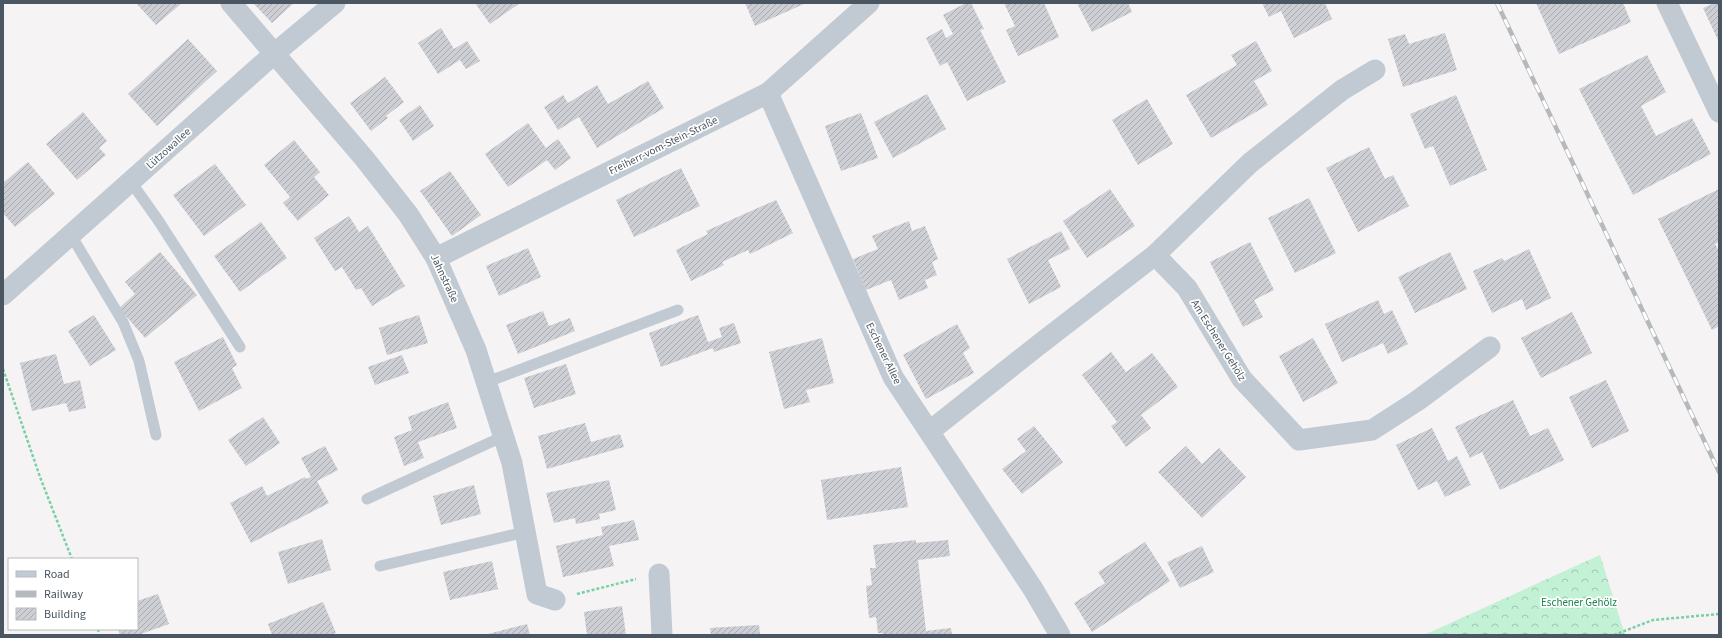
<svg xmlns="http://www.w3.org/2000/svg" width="1722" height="638" font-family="'Source Sans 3',sans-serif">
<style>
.forest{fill:url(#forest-crowns)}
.building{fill:url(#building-hatch)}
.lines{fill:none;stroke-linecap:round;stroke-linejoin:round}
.path{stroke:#7ad0a6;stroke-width:2.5;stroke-dasharray:3 2;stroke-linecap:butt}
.service{stroke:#c1cad2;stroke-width:11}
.minor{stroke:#c1cad2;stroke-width:21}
.rail-casing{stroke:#b5b8bd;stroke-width:4.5}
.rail{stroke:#fff;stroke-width:3;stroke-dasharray:9;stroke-linecap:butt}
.labels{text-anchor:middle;stroke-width:3.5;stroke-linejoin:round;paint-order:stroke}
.street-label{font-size:11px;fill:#4a5661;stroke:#fff}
.park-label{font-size:11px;fill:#17864f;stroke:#fff}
</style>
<defs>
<pattern id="forest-crowns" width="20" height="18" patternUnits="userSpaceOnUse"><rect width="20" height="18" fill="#c3f1d5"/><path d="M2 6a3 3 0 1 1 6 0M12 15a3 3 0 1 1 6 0" fill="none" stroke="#a0c6b0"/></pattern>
<pattern id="building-hatch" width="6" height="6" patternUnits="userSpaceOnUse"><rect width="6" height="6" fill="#cdcfd5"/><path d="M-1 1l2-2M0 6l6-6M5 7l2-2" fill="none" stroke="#a8abb0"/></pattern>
</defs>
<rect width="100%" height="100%" fill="#f5f3f3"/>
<polygon class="forest" points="1600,555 1625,635 1424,635"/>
<g class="building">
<polygon points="136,3 182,3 156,25"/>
<polygon points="253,3 294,3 272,23"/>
<polygon points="475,3 520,3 490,24"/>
<polygon points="745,3 806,3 755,26"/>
<polygon points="966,3 971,3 984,29 980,30 1006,82 967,101 947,62 940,66 926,38 942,29 946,38 953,34 943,15"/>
<polygon points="1004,3 1044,3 1059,37 1018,56 1006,30 1015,26"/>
<polygon points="1077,3 1128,3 1132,12 1092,32"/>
<polygon points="1262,3 1325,3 1332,19 1294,38 1281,11 1269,17"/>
<polygon points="1536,3 1623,3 1631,22 1559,54"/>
<polygon points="1715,3 1719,3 1719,42 1703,8"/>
<polygon points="441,28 454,49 467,41 480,61 466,69 460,60 438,74 418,43"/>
<polygon points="1445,33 1457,70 1403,87 1388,39 1405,34 1409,44"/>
<polygon points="188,39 217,71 157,126 128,94"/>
<polygon points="1256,41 1272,71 1254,81 1268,105 1211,138 1186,95 1237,65 1231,55"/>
<polygon points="1647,55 1666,92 1641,106 1656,136 1692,118 1711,154 1633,195 1579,89"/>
<polygon points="385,77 404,102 386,116 388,118 371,131 350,103"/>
<polygon points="648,81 664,108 597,148 579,117 558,130 544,107 563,95 568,103 597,85 608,104"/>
<polygon points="927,94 946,129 893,158 874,122"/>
<polygon points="1456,95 1487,170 1450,186 1433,146 1425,149 1410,114"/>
<polygon points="1147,99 1173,144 1138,165 1112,120"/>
<polygon points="420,105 434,126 413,141 399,120"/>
<polygon points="83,112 107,141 99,148 106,155 77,180 46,144"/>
<polygon points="861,113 878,158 841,171 825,126"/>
<polygon points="528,123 546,148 558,139 571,158 555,170 547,160 508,187 485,154"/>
<polygon points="294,140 320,172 314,177 329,195 298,221 283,203 290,197 264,165"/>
<polygon points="1369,147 1385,179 1393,175 1409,206 1358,232 1326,168"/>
<polygon points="28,162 55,194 15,227 3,213 3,183"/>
<polygon points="215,164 246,205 204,236 173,195"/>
<polygon points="681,168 700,206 634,237 616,200"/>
<polygon points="450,171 481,215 452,236 420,191"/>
<polygon points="1110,189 1135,226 1087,258 1063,221"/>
<polygon points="1719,189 1719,242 1715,244 1719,251 1719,326 1712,330 1658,219"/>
<polygon points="1309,198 1336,253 1295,273 1268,218"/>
<polygon points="776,200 793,233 750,254 748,250 722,262 724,265 691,281 676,250 708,234 706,231"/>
<polygon points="349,216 359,232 368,226 405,286 372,306 361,288 356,290 342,267 335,271 314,238"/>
<polygon points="909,221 912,231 925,226 938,259 932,262 937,275 925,280 928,288 899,300 891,280 866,290 853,259 878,249 872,236"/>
<polygon points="261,222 287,258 240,292 214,256"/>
<polygon points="1061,231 1070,249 1048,260 1061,287 1029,304 1007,259"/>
<polygon points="1250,242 1274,290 1254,300 1263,317 1243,327 1210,262"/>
<polygon points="528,248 541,277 499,296 486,266"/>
<polygon points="1529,249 1551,298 1526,310 1522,299 1492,313 1473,271 1502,258 1504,261"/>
<polygon points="160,252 197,295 145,338 119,308 135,294 125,282"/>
<polygon points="1450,252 1467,289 1415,313 1398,277"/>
<polygon points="1378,300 1384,314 1392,310 1408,344 1388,354 1383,343 1342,362 1325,324"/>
<polygon points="543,311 549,326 570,318 575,331 518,354 506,325"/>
<polygon points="1572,312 1592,353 1541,378 1521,338"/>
<polygon points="94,315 116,350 90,366 68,331"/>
<polygon points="419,315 428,343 387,355 379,328"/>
<polygon points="698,315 708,342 722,337 719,328 734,323 741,343 714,352 713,348 661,367 649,333"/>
<polygon points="957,324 970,348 963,353 974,373 926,399 903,355"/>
<polygon points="223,337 237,365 232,368 242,388 199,411 174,362"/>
<polygon points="822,338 834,383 806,390 810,402 784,409 769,352"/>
<polygon points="1313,338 1338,383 1303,402 1279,356"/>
<polygon points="1111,352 1126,372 1152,353 1178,387 1141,415 1151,428 1126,447 1111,426 1117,422 1082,375"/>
<polygon points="56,354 64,384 80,380 86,408 69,412 66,403 32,411 20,363"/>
<polygon points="402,355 409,373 375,385 368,367"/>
<polygon points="566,364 576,394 534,408 524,378"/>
<polygon points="1606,380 1629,431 1592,448 1569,397"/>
<polygon points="1513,400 1530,436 1548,428 1564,460 1500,490 1482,452 1470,458 1455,427"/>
<polygon points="448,402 457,428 418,442 424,458 404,466 394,437 412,430 408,417"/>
<polygon points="263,417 280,443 246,466 228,440"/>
<polygon points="585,423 591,442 620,434 624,447 547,469 538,436"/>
<polygon points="1034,426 1063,462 1022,494 1002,469 1026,451 1017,439"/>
<polygon points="1432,428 1448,461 1457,456 1471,485 1445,497 1437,481 1418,490 1396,445"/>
<polygon points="325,446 338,470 317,481 329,503 251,543 230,503 262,486 267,496 305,477 306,479 311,477 301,458"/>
<polygon points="1186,446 1202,464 1219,448 1246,477 1202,518 1158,472"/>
<polygon points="901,467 908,507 827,520 821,480"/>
<polygon points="609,480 616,510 599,514 600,519 576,524 575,518 554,523 546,493"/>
<polygon points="474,485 481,514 441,525 433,496"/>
<polygon points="634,520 639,540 609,546 614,566 563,577 556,546 603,535 601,527"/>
<polygon points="322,539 331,570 288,584 278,552"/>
<polygon points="916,540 916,543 948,540 950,556 918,560 926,631 951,628 952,635 883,635 883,633 878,633 876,617 869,618 866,586 872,585 870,568 876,568 873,545"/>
<polygon points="1145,542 1170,581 1092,632 1074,603 1105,583 1098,572"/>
<polygon points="1202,546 1214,572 1180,588 1167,562"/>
<polygon points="492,561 498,589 450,600 443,572"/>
<polygon points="158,594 169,624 138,635 120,635 118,629 137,629 137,601"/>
<polygon points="323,602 336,633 331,635 272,635 268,624"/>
<polygon points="622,606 626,635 587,635 584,612"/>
<polygon points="527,624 530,635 488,635 488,634"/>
<polygon points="759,625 760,635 711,635 710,628"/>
</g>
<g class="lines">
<g class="path">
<polyline points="3,369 40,477 72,559"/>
<polyline points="577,594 636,579"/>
<polyline points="98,629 99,635"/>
<polyline points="1614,635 1653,620 1719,614"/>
</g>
<g class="service">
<polyline points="131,182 158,220 240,347"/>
<polyline points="71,235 123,322 139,361 156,435"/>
<polyline points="487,382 678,310"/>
<polyline points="367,499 504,436"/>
<polyline points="380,566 525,532"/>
</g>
<g class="minor">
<polyline points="231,3 364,158 408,214 436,258 476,350 512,463 537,594 555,600"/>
<polyline points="1667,3 1719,112"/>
<polyline points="768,93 893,377 1033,589 1060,635"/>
<polyline points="1155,255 1187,288 1242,379 1299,440 1372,430 1417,401 1490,347"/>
<polyline points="436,258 768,93 869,3"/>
<polyline points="3,295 275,53 335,3"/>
<polyline points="930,431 1036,347 1155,255 1250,163 1342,90 1375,70"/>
<polyline points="659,574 662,635"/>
</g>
<defs>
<polyline id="rail" points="1497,3 1719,472"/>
</defs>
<use href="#rail" class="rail-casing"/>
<use href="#rail" class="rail"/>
</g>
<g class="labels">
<g class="street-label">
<text transform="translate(663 145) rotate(-26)" y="4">Freiherr-vom-Stein-Straße</text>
<text transform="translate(168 148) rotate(-42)" y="4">Lützowallee</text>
<text transform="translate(445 278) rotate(65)" y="4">Jahnstraße</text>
<text transform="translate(1219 340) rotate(58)" y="4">Am Eschener Gehölz</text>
<text transform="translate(884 353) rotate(64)" y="4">Eschener Allee</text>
</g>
<g class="park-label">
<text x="1579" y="606">Eschener Gehölz</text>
</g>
</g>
<rect width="1722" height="638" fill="none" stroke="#4a5661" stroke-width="8"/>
<rect x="8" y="558" width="130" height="72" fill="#ffffff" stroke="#b7bbc0"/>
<rect x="16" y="571" width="20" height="6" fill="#c1cad2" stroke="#b7bbc0"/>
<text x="44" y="578" font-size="12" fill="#4a5661">Road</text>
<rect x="16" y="591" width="20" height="6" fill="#b5b8bd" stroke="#b7bbc0"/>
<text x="44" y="598" font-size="12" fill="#4a5661">Railway</text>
<rect x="16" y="608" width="20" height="12" fill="url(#building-hatch)" stroke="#b7bbc0"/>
<text x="44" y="618" font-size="12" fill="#4a5661">Building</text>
</svg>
